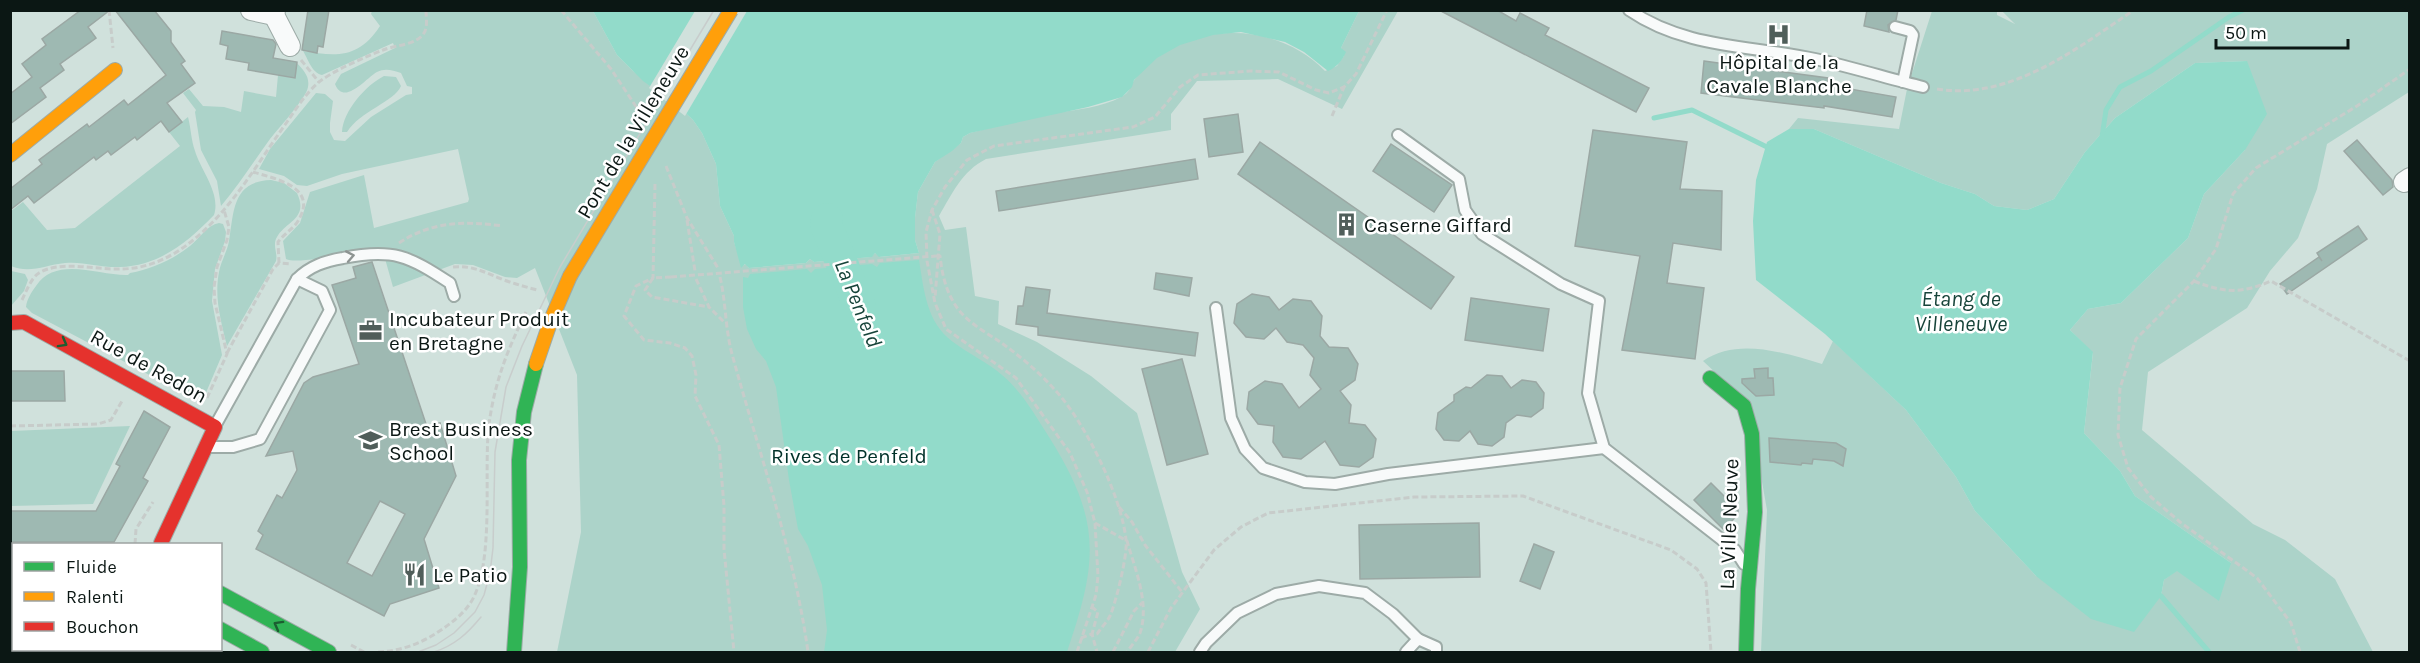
<svg xmlns="http://www.w3.org/2000/svg" width="2420" height="663" font-family="Karla,sans-serif">
<style>
.green{fill:#acd3c9}
.water{fill:#92dbca}
.pier{fill:#d0e1dc}
.lines{fill:none;stroke-linecap:round;stroke-linejoin:round}
.stream{stroke:#92dbca;stroke-width:5}
.river{stroke:#92dbca;stroke-width:32}
.building{fill:#9eb9b2;stroke:#9ba8a4;stroke-width:1.5;fill-rule:evenodd}
.lane-casing{stroke:#9daba7;stroke-width:14}
.street-casing{stroke:#9daba7;stroke-width:22}
.fast-casing{stroke:#9daba7;stroke-width:16}
.slow-casing{stroke:#9daba7;stroke-width:16}
.jam-casing{stroke:#9daba7;stroke-width:16}
.path{stroke:#c7ccca;stroke-width:3;stroke-dasharray:6 3;stroke-linecap:butt}
.lane{stroke:#f8fafa;stroke-width:10}
.street{stroke:#f8fafa;stroke-width:20}
.fast{stroke:#30b455;stroke-width:14}
.slow{stroke:#ff9f0a;stroke-width:14}
.jam{stroke:#e5322d;stroke-width:14}
.tram{stroke:#c8cdcc;stroke-width:1.5}
.slow-bridge-casing{stroke:#9daba7;stroke-width:16;stroke-linecap:butt}
.path-bridge{stroke:#c7ccca;stroke-width:3;stroke-dasharray:6 3;stroke-linecap:butt}
.slow-bridge{stroke:#ff9f0a;stroke-width:14}
.oneway{stroke:#8d9492}
.oneway2{stroke:#1c5e31}
.labels{text-anchor:middle;stroke-width:5;stroke-linejoin:round;paint-order:stroke}
.poi-label{font-size:21px;fill:#0b1714;stroke:#fff;text-anchor:start}
.street-label{font-size:21px;fill:#0b1714;stroke:#fff}
.park-label{font-size:21px;fill:#013129;stroke:#fff}
.water-label{font-size:22px;font-style:italic;fill:#17443a;stroke:#fff}
</style>
<rect width="100%" height="100%" fill="#d0e1dc"/>
<g class="green">
<path d="M372,11H593L617,55L633,71L676,104L693,120L702,133L716,164L720,206L734,236V242L742,266L746,264L749,268L806,263L810,259L814,262L871,257L875,253L880,257L919,253L915,240V218L918,192L935,162L961,143L963,137L970,133C997,126 1026,118 1055,113C1075,110 1103,107 1121,97C1130,93 1130,86 1135,79C1139,74 1145,67 1150,63C1201,20 1280,24 1325,71L1337,66L1344,56L1341,48L1359,11H1398L1342,109L1278,79L1197,81L1171,114V130L986,159C962,171 952,194 939,216L945,230L966,227L975,296L999,301L998,324L1037,342L1091,376L1137,413L1182,572L1200,609L1175,652H557L581,532L577,375L535,268L517,278L505,277L473,265L455,264L393,287L382,248C361,248 300,266 286,259L283,241L300,223L310,192L364,175L374,228L468,202L469,199L458,149L342,174L307,186L297,185L284,176L259,169L270,149L316,93L325,94L333,101L330,123V132L334,140L345,141L371,117L406,95L412,94V87L407,86L401,73C392,70 385,68 377,72C367,77 344,107 335,84L341,74L395,48L393,43L322,75C312,73 308,59 303,51C338,57 359,58 380,26L371,14Z"/>
<path d="M1932,11H1997V15L2015,24L2002,11H2409V92L2327,144L2317,189L2298,238L2270,271L2247,308L2148,372L2142,430L2253,524L2285,540L2335,579L2373,652H1761L1767,510L1748,403L1703,361C1738,337 1784,353 1822,364L1833,341L1906,410L1956,477L1975,511L2036,576L2161,596L2164,580L2177,570L2231,563L2135,496L2120,471L2084,433L2093,353L2070,330L2088,309L2121,303L2188,238L2204,194L2245,150L2247,61L2195,63L2115,118L2085,152L2054,199L2027,210L1994,206L1975,194L1941,183L1814,129H1789L1798,118L1899,129L1907,89Z"/>
<path d="M297,63C303,70 310,76 308,87C307,97 278,129 270,139C254,161 239,185 221,206L217,181L201,150L195,112L196,110L183,93L189,89L203,106L224,107L241,112L244,91L276,97L278,75L294,78Z"/>
<path d="M384,76L396,77L401,86C394,102 360,111 347,132H342C343,111 366,85 384,76Z"/>
<path d="M188,117C191,128 191,140 195,151C201,171 221,193 214,215C188,242 159,266 120,267C101,268 83,261 65,263C45,265 30,274 11,266V211L23,202L47,230L75,228L180,146L169,132Z"/>
<path d="M271,180L284,183L297,193C309,219 286,221 277,237C272,245 278,253 276,261L227,346C221,321 214,298 219,272C221,261 227,252 229,241C234,212 232,181 271,180Z"/>
<path d="M219,223L223,224L226,232L225,241L215,269L212,301L222,355L205,395L199,397H191L32,313L26,307C27,299 31,293 36,286C56,255 100,276 128,275L130,273C152,269 172,260 190,246C199,239 207,225 219,223Z"/>
<polygon points="11,271 25,274 28,280 24,291 11,306"/>
<polygon points="130,426 93,504 11,506 11,431"/>
<polygon points="10,579 14,579 14,650 77,650 75,652 11,652"/>
</g>
<g class="water">
<path d="M593,11H1359L1341,48L1346,52C1342,61 1337,67 1328,71L1304,52L1285,42L1241,32L1213,35L1180,45L1157,58L1134,80L1132,87L1122,97L1088,107L970,133L963,137L961,143L952,151L935,162L918,192L915,218V240L919,253L879,257L875,253L872,257L814,262L810,259L806,263L749,268L745,264L741,268L734,242V236L720,206L716,164L702,133L693,120L676,104L643,81L617,55Z"/>
<polygon points="2247,61 2267,114 2245,150 2204,194 2188,238 2121,303 2088,309 2070,330 2093,352 2084,433 2120,471 2135,496 2231,563 2219,601 2177,571 2164,580 2161,596 2134,632 2091,619 2036,576 1975,511 1956,477 1906,410 1825,334 1756,280 1753,221 1756,180 1767,142 1789,129 1814,129 1941,183 1975,194 1994,206 2027,210 2054,199 2085,152 2115,118 2195,63"/>
<path d="M919,260C924,290 926,322 953,342C969,354 987,362 1002,375C1022,392 1035,415 1049,437C1102,521 1098,561 1067,652H824L827,630L822,585L808,546L798,529L789,480L776,387L766,361L756,349L747,329L743,307V277L748,278L750,274L807,269L811,273L815,269L872,264L877,267L880,263Z"/>
</g>
<polygon class="pier" points="695,11 747,11 685,116 649,88"/>
<g class="lines">
<g class="stream">
<polyline points="1654,118 1692,110 1771,149"/>
<polyline points="2102,137 2106,110 2120,87 2151,71 2229,17 2243,10"/>
<polyline points="2161,596 2209,652"/>
</g>
<polyline class="river" points="827,219 826,225 860,307"/>
</g>
<g class="building">
<polygon points="81,10 110,10 88,27 96,38 60,64 64,70 40,88 46,97 10,124 10,94 32,77 22,64 46,45 42,39"/>
<polygon points="115,10 154,10 171,31 171,42 185,61 181,64 195,83 167,103 182,122 169,132 161,121 137,140 135,137 111,155 108,151 96,160 94,157 34,203 28,196 10,210 10,189 42,164 39,160 87,124 89,127 124,100 128,105 166,75"/>
<polygon points="308,10 329,10 323,47 318,46 317,53 302,50"/>
<polygon points="1439,10 1497,10 1516,21 1520,13 1549,28 1545,35 1649,88 1636,112"/>
<polygon points="1867,10 1898,10 1896,20 1888,25 1889,32 1864,26"/>
<polygon points="222,31 273,40 276,44 273,58 297,62 295,78 248,70 249,63 226,59 228,46 220,44"/>
<polygon points="1704,61 1828,78 1827,85 1896,97 1892,117 1824,106 1824,108 1701,93"/>
<polygon points="1238,114 1243,152 1209,157 1204,119"/>
<polygon points="1593,130 1687,142 1680,189 1722,191 1721,250 1673,243 1667,283 1704,288 1695,359 1622,350 1640,256 1575,246"/>
<polygon points="2357,140 2392,180 2393,187 2383,195 2344,151"/>
<polygon points="1260,142 1454,277 1431,309 1238,174"/>
<polygon points="1391,144 1452,185 1434,212 1373,171"/>
<polygon points="1195,159 1198,179 999,211 996,191"/>
<polygon points="2358,226 2367,239 2287,294 2280,284 2319,257 2322,261 2317,253"/>
<path d="M372,262L427,427L440,423L456,476L424,539L439,588L390,604L384,616L256,549L263,535L258,531L277,495L282,498L297,470L293,451L266,456L304,383L313,377L359,364L332,285L356,278L353,267ZM380,501L405,514L372,576L347,563Z"/>
<polygon points="1156,273 1192,278 1189,296 1154,289"/>
<polygon points="1026,287 1050,290 1047,313 1198,333 1195,356 1038,335 1038,327 1016,324 1018,306 1023,306"/>
<polygon points="1252,294 1269,297 1279,310 1293,299 1311,301 1322,316 1320,336 1329,347 1348,348 1358,364 1355,380 1340,391 1351,405 1349,423 1365,425 1376,439 1373,457 1359,467 1340,465 1325,441 1301,459 1283,457 1273,442 1274,426 1258,424 1247,409 1249,392 1265,381 1282,384 1299,408 1321,389 1310,375 1314,358 1303,345 1287,342 1276,328 1264,339 1246,337 1234,323 1237,304"/>
<polygon points="1471,298 1549,309 1543,351 1465,340"/>
<polygon points="1182,359 1208,454 1167,465 1142,369"/>
<polygon points="1768,368 1768,378 1773,378 1774,395 1756,396 1742,383 1742,379 1755,378 1754,369"/>
<polygon points="10,371 64,371 65,401 10,401"/>
<polygon points="1487,375 1502,376 1511,388 1522,380 1536,382 1544,393 1543,408 1531,417 1517,415 1506,423 1504,437 1492,446 1478,444 1470,431 1459,441 1444,440 1436,429 1438,413 1454,401 1454,395 1466,387 1471,388"/>
<polygon points="144,411 170,427 143,478 148,481 114,542 10,542 10,511 96,511 120,466 116,464"/>
<polygon points="1769,438 1836,443 1846,449 1843,466 1834,461 1813,459 1812,464 1802,463 1801,465 1770,462"/>
<polygon points="1711,483 1738,510 1738,514 1724,530 1694,500"/>
<polygon points="1479,523 1480,577 1360,579 1359,525"/>
<polygon points="1534,544 1554,552 1540,589 1520,581"/>
</g>
<g class="lines">
<defs>
<g id="lane">
<path d="M1629,10C1686,49 1751,45 1815,59C1851,67 1887,78 1923,87"/>
<polyline points="1895,27 1910,31 1913,35 1903,82"/>
<polyline points="1398,135 1459,179 1465,210 1482,234 1561,284 1599,301 1588,393 1604,448 1735,550 1744,564"/>
<polyline points="1216,308 1231,418 1245,449 1263,468 1305,482 1335,484 1388,474 1604,448"/>
<path d="M215,426L297,279C310,266 325,261 343,258C393,248 409,256 450,283L454,296"/>
<polyline points="208,447 233,447 260,439 330,310 322,291 297,279"/>
<polyline points="1200,652 1206,643 1237,613 1276,594 1319,586 1365,593 1393,614 1418,639"/>
<polyline points="1406,652 1418,639 1436,647 1436,652"/>
</g>
<g id="street">
<polyline points="251,10 274,15 275,10"/>
<polyline points="274,15 290,46"/>
<polyline points="2404,182 2410,178"/>
<polyline points="10,566 14,566"/>
</g>
<g id="fast">
<polyline points="1710,378 1744,406 1752,434 1755,512 1748,589 1746,652"/>
<polyline points="220,593 329,652"/>
<polyline points="220,629 262,652"/>
<polyline points="514,652 520,567 519,460 524,412 536,364"/>
</g>
<g id="slow">
<polyline points="10,155 115,70"/>
<polyline points="536,364 551,320 570,276"/>
<polyline points="104,652 106,650"/>
</g>
<polyline id="jam" points="10,323 24,322 215,427 161,543"/>
</defs>
<use href="#lane" class="lane-casing"/>
<use href="#street" class="street-casing"/>
<use href="#fast" class="fast-casing"/>
<use href="#slow" class="slow-casing"/>
<use href="#jam" class="jam-casing"/>
<g class="path">
<polyline points="109,10 113,48"/>
<polyline points="561,10 611,69 641,114"/>
<polyline points="301,60 319,82"/>
<path d="M1937,89C2010,101 2076,49 2134,10"/>
<polyline points="1332,116 1344,87"/>
<polyline points="666,166 687,218 718,268"/>
<path d="M253,172C276,179 319,187 298,221C293,229 284,234 278,242L279,263"/>
<polyline points="655,184 653,278 636,286 624,316 644,340 670,343 685,348 692,356 696,375 695,396 719,445 724,506 724,549 734,652"/>
<polyline points="932,210 940,234 935,298"/>
<polyline points="687,220 695,271"/>
<path d="M399,243C432,221 465,221 503,226"/>
<path d="M936,256H940C942,273 945,288 954,303C965,322 986,332 1003,344C1021,357 1039,372 1054,389C1084,420 1122,497 1126,540C1128,554 1116,602 1110,616C1107,622 1101,628 1097,634H1092L1098,612L1092,607"/>
<path d="M453,267C473,265 486,273 504,280C515,284 526,287 537,290"/>
<polyline points="671,277 653,278 645,290 652,297 709,307"/>
<path d="M720,277C726,302 725,328 732,354C759,453 794,551 808,652"/>
<polyline points="696,279 709,307 724,322"/>
<path d="M2194,281C2224,293 2241,294 2271,281L2410,361"/>
<path d="M22,300C26,292 31,278 39,273C60,260 96,270 120,269C140,269 158,263 175,253C225,222 254,168 287,122C296,109 306,93 318,83C330,72 367,56 383,50C395,45 417,45 424,33C428,27 426,17 426,10"/>
<polyline points="227,353 273,269 279,263 291,264"/>
<polyline points="207,398 227,354 215,303 214,287 217,267 227,240 229,227 224,210"/>
<polyline points="10,426 98,424 111,420 122,401"/>
<polyline points="1119,507 1132,522 1145,545 1182,592"/>
<path d="M1095,523L1127,541C1135,569 1150,604 1140,633C1137,640 1131,646 1127,652"/>
<polyline points="135,544 136,529 153,502"/>
<polyline points="1081,638 1092,634 1097,652"/>
<polyline points="351,645 364,652"/>
<polyline points="76,652 78,650"/>
<path d="M378,652C400,651 420,644 438,632C450,624 461,616 469,605C496,568 483,472 489,424C495,381 507,351 526,312"/>
<polyline points="1077,652 1096,595 1098,576 1095,523 1087,492 1070,453 1016,378 946,329 935,303 927,261 926,232 932,210 945,187 967,160 994,146 1133,127 1155,117 1180,87 1198,75 1251,71 1279,72 1316,90 1329,93 1344,87 1356,74 1387,10"/>
<polyline points="1113,652 1134,611 1142,603"/>
<polyline points="1148,652 1171,608 1214,550 1241,527 1268,513 1414,497 1523,496 1671,550 1697,569 1706,583 1711,652"/>
<polyline points="2300,652 2291,623 2257,578 2180,522 2151,497 2128,468 2118,435 2120,388 2136,339 2194,281 2216,249 2233,194 2256,168 2357,106 2410,69"/>
</g>
<use href="#lane" class="lane"/>
<use href="#street" class="street"/>
<use href="#fast" class="fast"/>
<use href="#slow" class="slow"/>
<use href="#jam" class="jam"/>
<g class="tram">
<polyline points="418,652 436,645 454,633 475,612 484,595 490,573 493,548 495,452 506,387 522,346 560,267 714,10"/>
<path d="M434,652C455,645 467,634 481,617"/>
</g>
<defs>
<polyline id="slow-bridge" points="570,276 731,10"/>
</defs>
<use href="#slow-bridge" class="slow-bridge-casing"/>
<polyline class="path-bridge" points="671,277 936,256"/>
<use href="#slow-bridge" class="slow-bridge"/>
</g>
<defs><path id="oneway-chevron" d="M-2-3.5L2.5 0L-2 3.5" fill="none" stroke-width="1.6" stroke-linecap="round" stroke-linejoin="round" transform="scale(1.5)"/></defs>
<use class="oneway" href="#oneway-chevron" transform="translate(350 256) rotate(-11)"/>
<g class="oneway2">
<use href="#oneway-chevron" transform="translate(63 343) rotate(29)"/>
<use href="#oneway-chevron" transform="translate(278 625) rotate(-151)"/>
</g>
<defs>
<symbol id="hospital-bare" viewBox="-9 -9 18 18"><path d="M-5-5h3v3.5h4V-5h3V5h-3V1.5h-4V5h-3Z" fill="#505e5a" stroke="#fff" stroke-width="2.5" paint-order="stroke"/></symbol>
<symbol id="building-bare" viewBox="-9 -9 18 18"><path d="M-4-6H4V6H1V3H-1V6H-4ZM-2.5-4.3h1.7v1.8h-1.7ZM.8-4.3h1.7v1.8H.8ZM-2.5-1h1.7V.8h-1.7ZM.8-1h1.7V.8H.8Z" fill="#505e5a" stroke="#fff" stroke-width="2.5" paint-order="stroke"/></symbol>
<symbol id="office-bare" viewBox="-9 -9 18 18"><path d="M-6-3h4V-5.5h4V-3h4V5H-6ZM-1-4.5V-3h2v-1.5ZM-6 0V1H6V0Z" fill="#505e5a" stroke="#fff" stroke-width="2.5" paint-order="stroke"/></symbol>
<symbol id="university-bare" viewBox="-9 -9 18 18"><path d="M0-5L7-2L0 1L-7-2ZM-4 1L0 2.5L4 1V4Q0 6-4 4Z" fill="#505e5a" stroke="#fff" stroke-width="2.5" paint-order="stroke"/></symbol>
<symbol id="restaurant-bare" viewBox="-9 -9 18 18"><path d="M-5-6h1v4h1v-4h1v4h1v-4h1v5L-1.5 .5V6h-2V.5L-5-1ZM5-6V6H3V1.5H1.5Q1.5-4 5-6Z" fill="#505e5a" stroke="#fff" stroke-width="2.5" paint-order="stroke"/></symbol>
</defs>
<g fill-rule="evenodd">
<use href="#hospital-bare" x="1762" y="18" width="33" height="33"/>
<use href="#building-bare" x="1330" y="208" width="33" height="33"/>
<use href="#office-bare" x="354" y="314" width="33" height="33"/>
<use href="#university-bare" x="354" y="424" width="33" height="33"/>
<use href="#restaurant-bare" x="398" y="558" width="33" height="33"/>
</g>
<g class="labels">
<g class="poi-label">
<text x="1779" y="69" text-anchor="middle">Hôpital de la<tspan x="1779" dy="24">Cavale Blanche</tspan></text>
<text x="1364" y="232">Caserne Giffard</text>
<text x="389" y="326">Incubateur Produit<tspan x="389" dy="24">en Bretagne</tspan></text>
<text x="389" y="436">Brest Business<tspan x="389" dy="24">School</tspan></text>
<text x="433" y="582">Le Patio</text>
</g>
<g class="street-label">
<text transform="translate(633 132) rotate(-59)" y="7">Pont de la Villeneuve</text>
<text transform="translate(149 366) rotate(29)" y="7">Rue de Redon</text>
<text transform="translate(1729 524) rotate(-88)" y="7">La Ville Neuve</text>
</g>
<g class="park-label">
<text x="849" y="463">Rives de Penfeld</text>
</g>
<g class="water-label">
<text x="1961" y="306">Étang de<tspan x="1961" dy="25">Villeneuve</tspan></text>
<text transform="translate(859 303) rotate(68)" y="8">La Penfeld</text>
</g>
</g>
<rect width="2420" height="663" fill="none" stroke="#0b1714" stroke-width="24"/>
<rect x="12" y="543" width="210" height="108" fill="#ffffff" stroke="#9da2a1" stroke-width="1.5"/>
<rect x="24" y="562" width="30" height="9" fill="#30b455" stroke="#9da2a1" stroke-width="1.5"/>
<text x="66" y="573" font-size="18" fill="#0b1714">Fluide</text>
<rect x="24" y="592" width="30" height="9" fill="#ff9f0a" stroke="#9da2a1" stroke-width="1.5"/>
<text x="66" y="603" font-size="18" fill="#0b1714">Ralenti</text>
<rect x="24" y="622" width="30" height="9" fill="#e5322d" stroke="#9da2a1" stroke-width="1.5"/>
<text x="66" y="633" font-size="18" fill="#0b1714">Bouchon</text>
<path d="M2216 39v9h132v-9" fill="none" stroke="#0b1714" stroke-width="3"/>
<text x="2225" y="39" font-size="18" fill="#0b1714" stroke="#ffffff" stroke-width="4.5" paint-order="stroke">50 m</text>
</svg>
